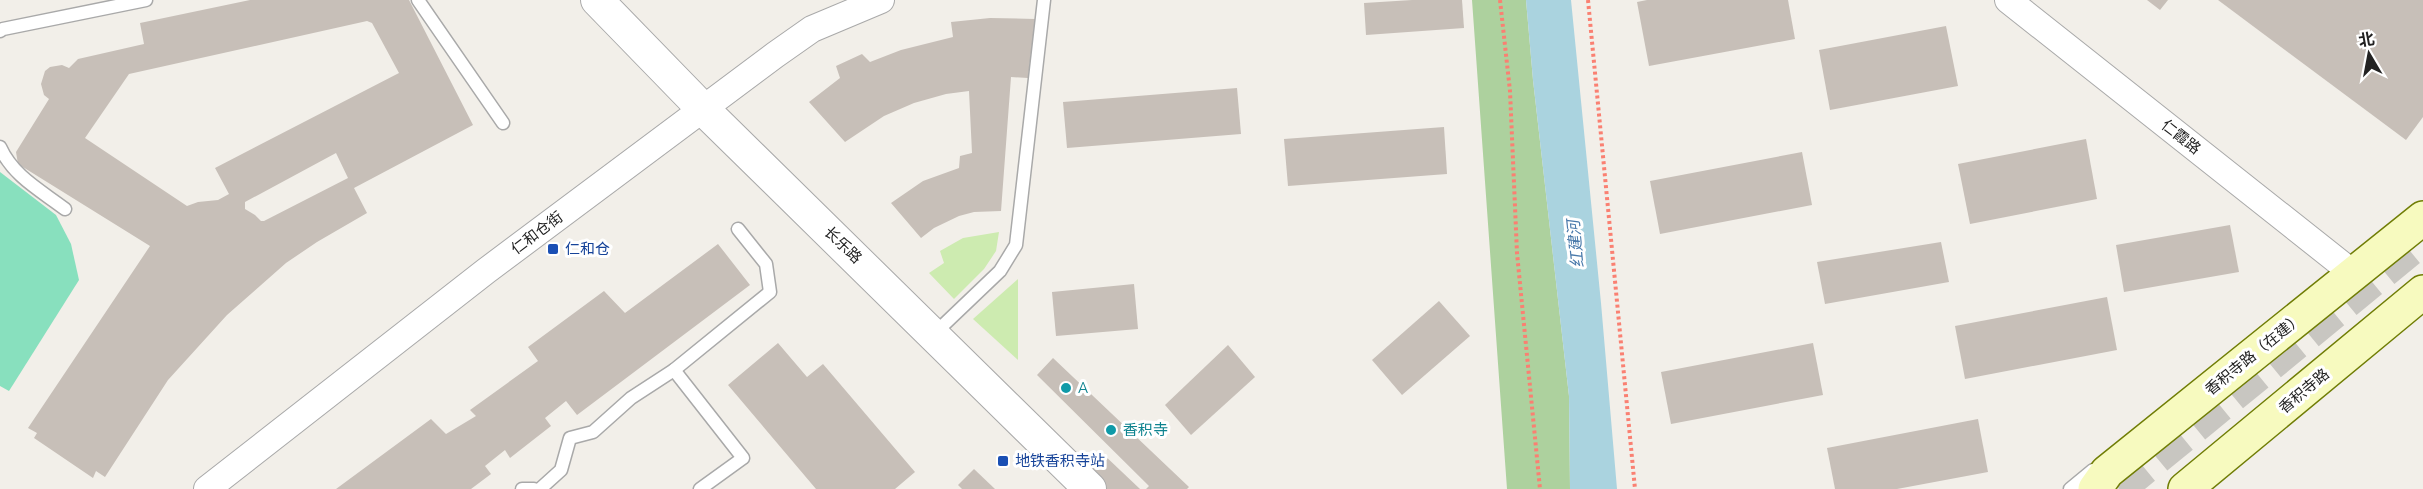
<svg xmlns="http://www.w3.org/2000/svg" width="2423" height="489" font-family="Raleway,'Noto Sans SC',sans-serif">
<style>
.grass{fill:#cdebb0}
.forest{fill:#add19e}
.pitch{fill:#88e0be}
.water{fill:#aad3df}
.building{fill:#c7bfb8;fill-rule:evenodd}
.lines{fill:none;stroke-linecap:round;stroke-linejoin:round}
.secondary-tunnel{stroke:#c8c6c1;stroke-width:33;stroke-dasharray:33 16;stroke-linecap:butt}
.service-casing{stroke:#a9a9a9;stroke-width:15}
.minor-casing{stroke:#a9a9a9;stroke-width:28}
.tertiary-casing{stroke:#a9a9a9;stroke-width:34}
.secondary-casing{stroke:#707d05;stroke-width:36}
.path{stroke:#fa8072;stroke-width:4;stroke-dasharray:3 3;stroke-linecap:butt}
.service{stroke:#fff;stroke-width:12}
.minor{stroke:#fff;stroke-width:26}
.tertiary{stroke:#fff;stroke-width:32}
.secondary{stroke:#f7fabf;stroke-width:33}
.transit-dot{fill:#1a4fb4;stroke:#fff;stroke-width:2}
.culture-dot{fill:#0f9aa8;stroke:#fff;stroke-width:2}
.labels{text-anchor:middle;stroke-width:6;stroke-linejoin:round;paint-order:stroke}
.street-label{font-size:15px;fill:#222;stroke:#fff}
.transit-label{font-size:15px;fill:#164399;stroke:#fff;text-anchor:start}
.culture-label{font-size:15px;fill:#0d838f;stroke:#fff;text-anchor:start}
.water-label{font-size:16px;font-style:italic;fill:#4a7aab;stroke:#fff}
</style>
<rect width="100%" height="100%" fill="#f2efe9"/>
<g class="grass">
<polygon points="999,232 996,251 984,269 954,299 929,273 944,263 940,251 963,238"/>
<polygon points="1018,279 1018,360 973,319"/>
</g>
<polygon class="forest" points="1472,0 1526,0 1533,80 1569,396 1570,489 1507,489"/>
<polygon class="pitch" points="0,172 56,215 71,244 79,280 9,391 0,386"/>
<polygon class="water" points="1526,0 1571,0 1601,303 1617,489 1570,489 1569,396 1533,80"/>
<g class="building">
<path d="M250,0H409L473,125L354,188L367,213L317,242L286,263L227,315L168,380L105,477L96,471L93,478L34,438L37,433L28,428L150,246L18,164L16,152L49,99L44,95L41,84L45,71L50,67L62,65L69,68L78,59L144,44L140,23ZM367,21L372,23L399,73L215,168L229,194L218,200L198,202L187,206L85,138L129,74ZM336,153L348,178L264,221H261L255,215L245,209V202Z"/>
<polygon points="1412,0 1462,0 1464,28 1366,35 1364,3"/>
<polygon points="1647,0 1788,0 1795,39 1649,66 1637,2"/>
<polygon points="2147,0 2168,0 2160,10"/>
<polygon points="2218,0 2423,0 2423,117 2406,140"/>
<polygon points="990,18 1035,19 1028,78 1011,77 1001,211 974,212 959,216 934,228 921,238 891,203 923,181 959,168 960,156 972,153 969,91 946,94 914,103 884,116 845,142 809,102 840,78 836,66 862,54 870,62 901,50 953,37 951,22"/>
<polygon points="1946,26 1958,86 1830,110 1819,50"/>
<polygon points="1237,88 1241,134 1067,148 1063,102"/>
<polygon points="1444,127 1447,174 1288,186 1284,139"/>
<polygon points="2086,139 2097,199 1970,224 1958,164"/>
<polygon points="1802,152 1812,205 1660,234 1650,181"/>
<polygon points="2230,225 2239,272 2124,292 2116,245"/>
<polygon points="1941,242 1949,282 1825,304 1817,262"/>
<polygon points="718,244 750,285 577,415 566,401 545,418 551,426 510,458 505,450 485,466 491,474 471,489 336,489 431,419 446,434 476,416 470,410 538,361 528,347 604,291 625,313"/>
<polygon points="1134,284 1138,329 1056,336 1052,292"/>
<polygon points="2107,297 2117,350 1965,379 1955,326"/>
<polygon points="1439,301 1470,336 1402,395 1372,360"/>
<polygon points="778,343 807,377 823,364 915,472 895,489 816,489 728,385"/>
<polygon points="1813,343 1823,395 1671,424 1661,372"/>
<polygon points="1228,345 1255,377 1191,435 1165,405"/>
<polygon points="1053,358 1189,487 1187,489 1146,489 1149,486 1037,375"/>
<polygon points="1978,419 1988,472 1897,489 1835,489 1827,448"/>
<polygon points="1102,453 1140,489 1065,489"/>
<polygon points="974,469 995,489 962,489 958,485"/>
</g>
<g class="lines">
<polyline class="secondary-tunnel" points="2119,489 2423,239"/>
<defs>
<g id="service">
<polyline points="418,0 503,123"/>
<polyline points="0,31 3,29 146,0"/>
<path d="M0,147C13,176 40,190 65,209"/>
<polyline points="934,334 1000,271 1016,245 1044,0"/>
<polyline points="674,370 743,458 700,489"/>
<polyline points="522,489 534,489"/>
<polyline points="540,489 561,470 570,438 593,432 631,398 674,370 770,292 766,264 738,229"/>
<polyline points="2070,489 2093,470"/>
</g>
<g id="minor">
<polyline points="2008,0 2354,274"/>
<polyline points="207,489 486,271 775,55 812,29 881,0"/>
</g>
<polyline id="tertiary" points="597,0 703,109 1090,489"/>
<g id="secondary">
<polyline points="2095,489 2107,472 2423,218"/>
<polyline points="2185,489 2423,292"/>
</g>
</defs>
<use href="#service" class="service-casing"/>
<use href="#minor" class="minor-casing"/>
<use href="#tertiary" class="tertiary-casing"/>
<use href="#secondary" class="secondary-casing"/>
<g class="path">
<polyline points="1500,0 1510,91 1517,253 1540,489"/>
<polyline points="1588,0 1635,489"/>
</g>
<use href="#service" class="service"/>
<use href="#minor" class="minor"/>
<use href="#tertiary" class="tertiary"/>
<use href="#secondary" class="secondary"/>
</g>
<g class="transit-dot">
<rect x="547" y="243" width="12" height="12" rx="3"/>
<rect x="997" y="455" width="12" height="12" rx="3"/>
</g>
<g class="culture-dot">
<circle cx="1066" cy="388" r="6"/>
<circle cx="1111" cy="430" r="6"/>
</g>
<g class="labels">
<g class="street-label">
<text transform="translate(2181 137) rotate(38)" y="5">仁霞路</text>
<text transform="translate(537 233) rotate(-37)" y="5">仁和仓街</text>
<text transform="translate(843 245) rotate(44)" y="5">长乐路</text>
<text transform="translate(2254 354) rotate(-39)" y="5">香积寺路（在建）</text>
<text transform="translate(2304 391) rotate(-40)" y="5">香积寺路</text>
</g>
<g class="transit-label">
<text x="565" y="254">仁和仓</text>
<text x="1015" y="466">地铁香积寺站</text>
</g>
<g class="culture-label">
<text x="1078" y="393">A</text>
<text x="1123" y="435">香积寺</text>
</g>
<g class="water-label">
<text transform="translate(1575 244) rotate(-96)" y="6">红建河</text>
</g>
</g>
<g transform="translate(2369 54) rotate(350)" stroke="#ffffff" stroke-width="4.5" paint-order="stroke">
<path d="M0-4.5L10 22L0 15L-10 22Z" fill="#222222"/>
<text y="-9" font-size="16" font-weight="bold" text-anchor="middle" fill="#222222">北</text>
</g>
</svg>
